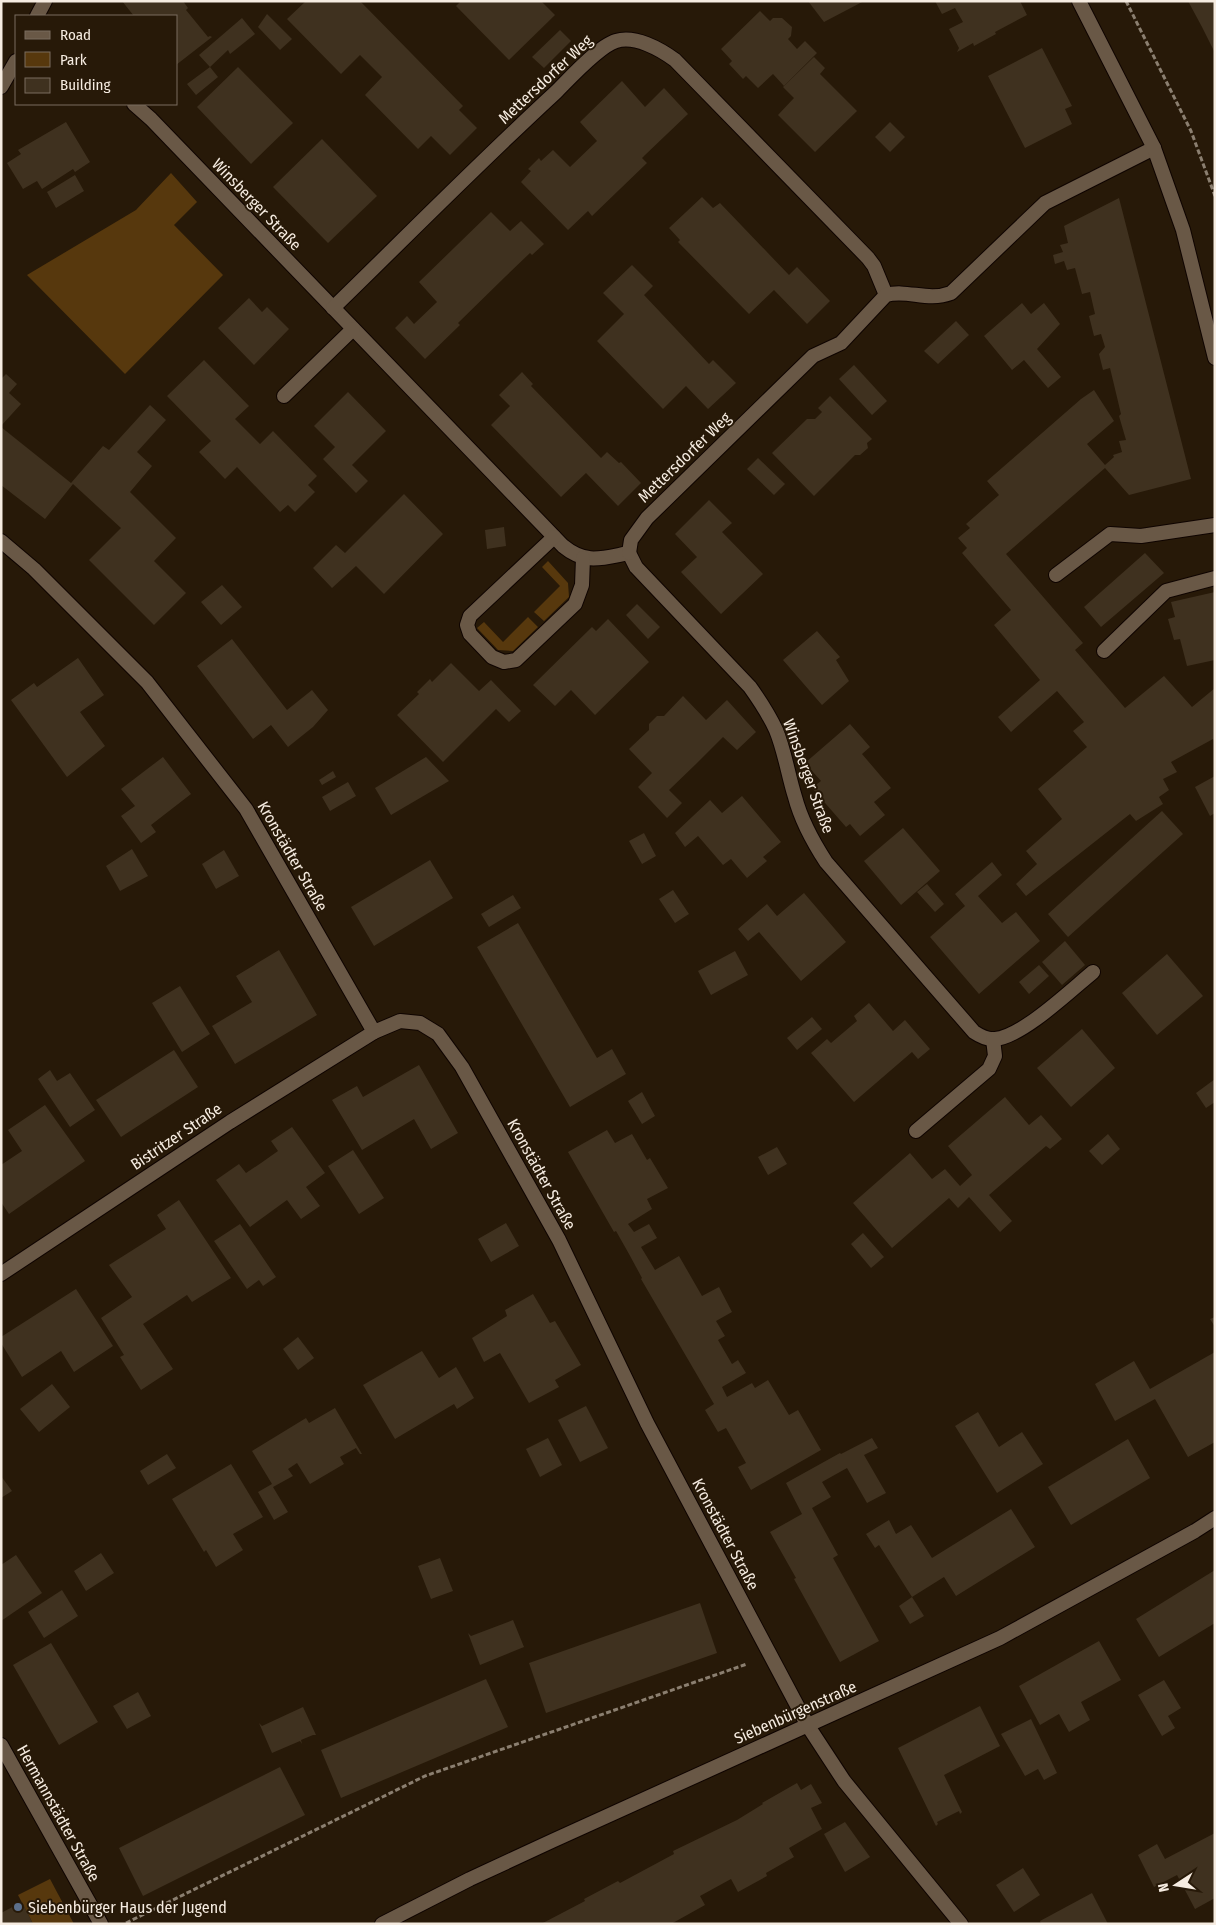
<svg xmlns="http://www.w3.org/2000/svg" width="1216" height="1925" font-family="'Fira Sans Condensed',sans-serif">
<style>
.green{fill:#57380d}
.building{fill:#3f311f}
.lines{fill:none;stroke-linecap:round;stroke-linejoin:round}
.service-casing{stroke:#0f0400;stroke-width:16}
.minor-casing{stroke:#0f0400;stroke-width:16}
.tertiary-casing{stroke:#0f0400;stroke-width:16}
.path{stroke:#8b7f70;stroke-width:3;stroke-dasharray:5 2.5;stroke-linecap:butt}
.service{stroke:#695846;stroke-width:14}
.minor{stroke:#695846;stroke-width:14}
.tertiary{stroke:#695846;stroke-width:14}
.service-dot{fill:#5c6f8a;stroke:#271908;stroke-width:2}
.labels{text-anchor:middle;stroke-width:4;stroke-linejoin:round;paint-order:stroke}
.street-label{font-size:16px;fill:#f6ece1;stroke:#271908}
.poi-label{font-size:16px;fill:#f6ece1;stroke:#271908;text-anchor:start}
</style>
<rect width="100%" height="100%" fill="#271908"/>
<g class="green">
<polygon points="171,173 197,202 174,225 223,275 125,374 27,275 136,210"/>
<polygon points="548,561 568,583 569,597 544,621 534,612 560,586 542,567"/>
<polygon points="528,617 538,627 513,651 498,650 477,628 484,622 503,642"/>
<polygon points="50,1879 74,1924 33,1924 18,1895"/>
</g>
<g class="building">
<polygon points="122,1 183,1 188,8 186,10 208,37 210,36 212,37 176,65 176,16 134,16"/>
<polygon points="306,1 360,1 463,106 459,110 477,128 450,155 431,136 418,149 365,95 382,77 360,55 341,74 287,19"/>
<polygon points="461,1 541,1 555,15 509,60 456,6"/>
<polygon points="808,1 864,1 824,22"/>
<polygon points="935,1 1020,1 1027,15 995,32 996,34 974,46 973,43 957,52 959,48 949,29 963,22 955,8 942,14"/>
<polygon points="1188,1 1215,1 1215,53 1202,27"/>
<polygon points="760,11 770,21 773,18 782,18 792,27 791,36 788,39 797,49 805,41 817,53 784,86 773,74 758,88 746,76 743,79 729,64 732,61 721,49"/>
<polygon points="267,14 292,39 280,50 258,27"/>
<polygon points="242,18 255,34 230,54 228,50 210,67 218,77 196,95 187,84 210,67 199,55"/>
<polygon points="560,30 571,41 544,68 532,57"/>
<polygon points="1042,48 1072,106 1065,109 1072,124 1025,148 988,76"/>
<polygon points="814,57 825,68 820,74 857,111 815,152 778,115 794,98 783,87"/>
<polygon points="238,67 293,123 251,164 197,107"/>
<polygon points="622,81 645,107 664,88 688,114 645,155 642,158 647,163 592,216 588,211 568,230 521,182 531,171 528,169 539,158 541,161 553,150 570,167 597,141 580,122"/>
<polygon points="66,122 90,162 75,172 73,169 42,189 37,181 23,189 7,163 21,154 18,150"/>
<polygon points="890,122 905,137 890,152 875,137"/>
<polygon points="322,139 377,196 328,243 273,187"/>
<polygon points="75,175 84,191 56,208 47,192"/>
<polygon points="702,197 713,208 720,203 789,275 797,267 830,301 807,324 774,290 749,314 678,242 680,240 669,228"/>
<polygon points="1119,198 1191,479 1129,495 1105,468 1006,554 1083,643 1075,650 1125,708 1164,676 1192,707 1215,688 1215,743 1213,739 1171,762 1177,772 1163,779 1169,790 1159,797 1163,804 1136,821 1130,814 1026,896 1016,884 1037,864 1026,851 1062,819 1038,789 1087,747 1073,731 1084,722 1057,691 1011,732 998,717 1040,680 994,625 1011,610 962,553 967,548 958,538 970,528 966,524 999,495 987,481 1081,399 1094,390 1114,421 1087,444 1105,465 1114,457 1113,455 1122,452 1119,441 1126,440 1119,416 1121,414 1110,368 1103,370 1099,354 1105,347 1101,334 1094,336 1089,316 1095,314 1090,292 1082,294 1075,268 1067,270 1064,261 1055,264 1053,255 1063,252 1060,245 1068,243 1064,226"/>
<polygon points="491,212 510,231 521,221 544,244 532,255 530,253 506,276 458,323 460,325 425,359 395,328 407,316 414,324 437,302 419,282"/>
<polygon points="632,265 653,286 644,295 709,364 713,360 736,383 708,409 686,386 663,409 597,341 624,314 603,293"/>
<polygon points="249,298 262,312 267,307 289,329 254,365 218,328"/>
<polygon points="1022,303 1031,314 1044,303 1060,324 1037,349 1061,377 1048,388 1024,360 1012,370 984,336"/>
<polygon points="956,321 969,335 938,364 924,351"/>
<polygon points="204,360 249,406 235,419 260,444 273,431 317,476 308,485 315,492 295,512 288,505 280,512 237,467 225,479 199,452 211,441 167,396"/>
<polygon points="854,365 887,401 872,415 839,379"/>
<polygon points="522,372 533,384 531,386 601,458 607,452 619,463 621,462 641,483 618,506 586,473 561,497 491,425 510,406 499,395"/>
<polygon points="6,374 17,384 9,393 21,404 1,426 1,379"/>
<polygon points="348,392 386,431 352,465 368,481 356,493 323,459 335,447 314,426"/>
<polygon points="830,396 872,439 867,443 868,448 860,455 855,455 814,496 772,453 807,419 815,419 822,412 818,408"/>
<polygon points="150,405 166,420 137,452 152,466 130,492 176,538 154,561 186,593 154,625 89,560 121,528 73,484 45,519 1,485 1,427 71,483 103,446 109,450"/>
<polygon points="758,458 785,484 774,495 747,469"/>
<polygon points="404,494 443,534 384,594 356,566 332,588 313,568 336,545 345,553"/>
<polygon points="709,500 732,523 722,532 763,574 721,614 681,572 697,557 675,534"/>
<polygon points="504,527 506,546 487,549 485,530"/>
<polygon points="1145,553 1164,573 1101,627 1084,607"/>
<polygon points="222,585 242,607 221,625 201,602"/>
<polygon points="1215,592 1215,660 1187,666 1180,639 1174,640 1168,619 1175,617 1171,602"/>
<polygon points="637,604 660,627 648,639 626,615"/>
<polygon points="608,619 649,662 595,715 571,690 555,706 533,685 592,627 596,631"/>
<polygon points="817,631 840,657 836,660 849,681 822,705 783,660"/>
<polygon points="232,639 287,710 312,690 328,710 313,727 288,747 271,725 253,739 197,666"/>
<polygon points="78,658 104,695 80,712 105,746 67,777 11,700 34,683 37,687"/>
<polygon points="451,663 479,691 491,680 521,711 509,722 496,709 443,762 397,715 419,694 417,692 430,679 432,682"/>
<polygon points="683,696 706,720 727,700 756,732 737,750 723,737 696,764 669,790 682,803 667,818 638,787 652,773 629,749 649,730 649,724 657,716 664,716"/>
<polygon points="850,724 870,747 862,754 891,788 874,802 885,815 860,836 850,824 846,827 812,788 821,781 805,763"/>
<polygon points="163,757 191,794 151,825 156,832 141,843 121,816 135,806 121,789"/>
<polygon points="426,757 449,781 391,815 375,788"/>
<polygon points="333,771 336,777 322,785 319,780"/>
<polygon points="1215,776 1215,813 1210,816 1195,787"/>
<polygon points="348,782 356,796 330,811 322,797"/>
<polygon points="742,796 781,842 763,857 767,861 747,878 731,859 723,865 698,836 685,847 675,833 710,800 722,813"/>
<polygon points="1162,811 1183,834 1068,937 1048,914"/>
<polygon points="903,828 940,871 901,905 864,861"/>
<polygon points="644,833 656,856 642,864 629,841"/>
<polygon points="132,849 148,876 120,891 106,866"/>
<polygon points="224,850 239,876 216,889 202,864"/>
<polygon points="430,860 453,898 374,946 351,907"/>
<polygon points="992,862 1002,875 978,896 1002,923 1016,912 1040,941 979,994 930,937 965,906 955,894"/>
<polygon points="927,884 944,904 935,912 917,892"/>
<polygon points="673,890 689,914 675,923 659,899"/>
<polygon points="804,893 846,942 801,981 759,932 748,941 738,929 767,904 777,916"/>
<polygon points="513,895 521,908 489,927 481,914"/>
<polygon points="518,923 597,1058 612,1049 626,1074 570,1107 477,947"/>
<polygon points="1065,941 1085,965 1062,985 1042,962"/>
<polygon points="279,950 317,1015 235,1064 212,1026 252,1002 236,976"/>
<polygon points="735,951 748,975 711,995 698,971"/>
<polygon points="1167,954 1203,996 1157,1035 1122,993"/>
<polygon points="1039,965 1049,976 1029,994 1019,982"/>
<polygon points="180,986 210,1034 182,1052 152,1003"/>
<polygon points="869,1003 893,1031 905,1020 930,1049 918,1059 912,1052 854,1102 811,1053 827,1039 831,1043 857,1021 854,1016"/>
<polygon points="812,1017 822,1029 797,1050 787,1038"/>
<polygon points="1082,1029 1115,1068 1071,1107 1037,1068"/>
<polygon points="174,1050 198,1087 121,1137 96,1100"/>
<polygon points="419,1065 458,1133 431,1149 414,1119 362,1150 332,1100 357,1086 363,1097"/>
<polygon points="50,1070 57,1081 70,1073 95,1110 70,1127 38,1079"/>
<polygon points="1215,1079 1215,1102 1206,1108 1196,1093"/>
<polygon points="642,1092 655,1116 642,1124 628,1101"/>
<polygon points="1005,1097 1029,1125 1041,1115 1062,1139 1050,1149 1046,1146 989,1195 1012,1221 1000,1232 969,1197 958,1208 949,1198 892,1248 853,1203 910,1153 932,1179 945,1169 960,1186 972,1175 948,1146"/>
<polygon points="45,1105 85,1161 9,1214 1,1202 1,1165 22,1151 8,1130"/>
<polygon points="292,1127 325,1173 306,1187 320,1206 301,1219 287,1200 250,1227 216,1180 239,1164 246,1173 261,1163 278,1151 271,1141"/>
<polygon points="607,1130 615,1143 632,1134 647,1160 650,1158 668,1188 647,1199 652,1209 628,1224 634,1232 649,1224 657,1238 641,1247 655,1270 679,1256 702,1296 719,1287 732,1312 716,1321 725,1336 718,1340 732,1364 738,1360 746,1373 722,1387 727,1397 752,1383 755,1388 768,1380 789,1415 798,1410 821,1450 751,1490 738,1467 746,1463 726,1428 718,1432 705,1410 714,1404 641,1279 642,1278 629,1254 616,1231 614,1232 568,1152"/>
<polygon points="1108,1134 1120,1149 1102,1165 1089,1151"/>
<polygon points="777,1147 787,1164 768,1175 758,1157"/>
<polygon points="353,1150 384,1198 359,1214 328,1166"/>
<polygon points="179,1200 231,1278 192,1302 187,1295 143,1324 173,1369 141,1390 120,1357 124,1355 101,1318 132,1297 109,1265 166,1229 157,1215"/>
<polygon points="506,1223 519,1246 491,1262 478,1239"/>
<polygon points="240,1224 276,1277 263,1286 259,1280 247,1289 214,1241"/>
<polygon points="863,1233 884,1257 871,1268 851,1244"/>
<polygon points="76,1289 113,1346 74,1372 61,1351 22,1377 1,1343 1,1337"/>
<polygon points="533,1294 550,1323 555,1321 581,1365 555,1380 559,1387 529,1403 500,1353 484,1362 472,1338 507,1316 505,1310"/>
<polygon points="1215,1317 1215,1327 1210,1319"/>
<polygon points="298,1337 314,1358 298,1370 283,1349"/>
<polygon points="422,1351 439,1378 456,1367 474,1398 457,1409 454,1404 395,1439 363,1385"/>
<polygon points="1215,1352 1215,1442 1188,1457 1155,1399 1115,1421 1095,1384 1134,1361 1150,1389"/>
<polygon points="52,1384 70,1407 39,1432 20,1409"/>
<polygon points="586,1406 608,1448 580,1462 558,1420"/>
<polygon points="335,1408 362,1454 360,1454 356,1448 340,1457 344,1464 310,1484 297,1463 288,1469 293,1476 273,1487 288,1512 274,1520 258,1492 272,1484 252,1451 306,1418 309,1423"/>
<polygon points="978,1412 999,1447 1022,1432 1043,1464 997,1493 955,1426"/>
<polygon points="548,1438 562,1465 540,1477 526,1449"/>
<polygon points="872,1438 878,1448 864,1455 886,1493 867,1503 847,1468 822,1482 831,1497 812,1508 838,1555 833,1558 879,1641 840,1662 794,1579 796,1578 770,1532 802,1514 786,1483 840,1453 841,1454"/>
<polygon points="1128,1439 1150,1478 1071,1525 1048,1487"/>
<polygon points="167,1454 176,1468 148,1485 140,1471"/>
<polygon points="231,1464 263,1517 233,1534 243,1550 216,1567 206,1550 204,1552 172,1499"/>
<polygon points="1,1476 12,1491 1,1498"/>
<polygon points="1011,1509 1035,1547 956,1596 944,1577 912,1597 879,1545 875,1548 866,1534 889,1520 896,1534 911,1525 932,1558"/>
<polygon points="101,1553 114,1573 86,1591 74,1571"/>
<polygon points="16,1555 42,1593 1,1621 1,1565"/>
<polygon points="440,1558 453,1591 431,1599 418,1566"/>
<polygon points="1215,1570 1215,1623 1159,1657 1136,1619"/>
<polygon points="62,1590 78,1616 44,1638 28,1612"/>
<polygon points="912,1597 924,1616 910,1624 899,1606"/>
<polygon points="700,1603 717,1653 546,1713 529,1663"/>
<polygon points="513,1620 524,1647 480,1665 468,1633 471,1636"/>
<polygon points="1099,1641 1121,1680 1081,1702 1090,1720 1069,1732 1059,1714 1040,1725 1019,1686"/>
<polygon points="51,1643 98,1722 59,1745 13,1665"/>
<polygon points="486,1679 508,1727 341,1798 321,1750"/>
<polygon points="1164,1680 1181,1708 1168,1716 1175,1728 1162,1736 1138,1695"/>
<polygon points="138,1692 151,1716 127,1729 113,1706"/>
<polygon points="980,1706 1000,1746 944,1775 962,1812 960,1814 959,1811 937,1822 938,1824 936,1826 898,1748"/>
<polygon points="303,1707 316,1735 313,1735 301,1740 302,1744 300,1741 272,1753 259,1723 262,1726"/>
<polygon points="1031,1719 1057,1773 1044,1780 1038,1769 1025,1776 1001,1734"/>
<polygon points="280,1767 305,1815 143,1896 119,1848"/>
<polygon points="797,1783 801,1790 811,1784 822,1803 811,1808 822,1829 789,1848 794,1857 766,1873 767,1876 738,1892 731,1879 700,1896 705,1905 671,1924 541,1924 585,1901 584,1899 618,1881 620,1883 674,1854 673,1851 737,1820 763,1804 762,1803"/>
<polygon points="845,1822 870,1857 845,1872 824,1834"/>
<polygon points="1215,1833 1215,1898 1195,1909 1177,1875 1154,1887 1138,1855 1157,1844 1165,1859"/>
<polygon points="1023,1868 1040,1895 1014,1912 996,1885"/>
<polygon points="1092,1893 1108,1924 1041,1924 1040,1921"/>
<polygon points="22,1902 33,1924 1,1924 1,1913"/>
</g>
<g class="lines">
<defs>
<g id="service">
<polyline points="1056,575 1110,534 1141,536 1215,525"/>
<polyline points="1104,651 1166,591 1215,578"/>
</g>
<g id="minor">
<polyline points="37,16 45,1"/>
<polyline points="1,87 16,61"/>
<path d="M134,104L151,119L563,546C586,565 602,558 629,553L636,567L750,687C760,701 769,715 776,730C785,752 788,775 795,797C801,820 813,842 826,862L974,1032C980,1036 987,1040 995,1039C1022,1037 1071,990 1093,972"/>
<path d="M333,308C407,236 480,162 556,92C570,78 599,46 616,41C635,35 660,49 675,60L868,258L874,266L886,295"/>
<polyline points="284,396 353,329"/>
<polyline points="554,537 470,616 467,625 470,634 492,657 504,662 516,660 575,604 582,585 583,558"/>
<polyline points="1,541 34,569 147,682 246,809 374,1032 400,1021 420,1023 438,1034 462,1067 559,1240 647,1423 808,1726 844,1781 961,1924"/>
<path d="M629,553L631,540L647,518L813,356L841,343L886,295C908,289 927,302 951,293L1045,203L1154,148"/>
<polyline points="916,1131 989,1069 995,1056 993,1039"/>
<polyline points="1,1274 230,1122 374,1032"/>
<polyline points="1,1745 101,1924"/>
<polyline points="382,1924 470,1879 552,1841 1000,1638 1195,1531 1215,1518"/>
</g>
<polyline id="tertiary" points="1079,1 1154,148 1183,230 1215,358"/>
</defs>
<use href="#service" class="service-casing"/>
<use href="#minor" class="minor-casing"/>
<use href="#tertiary" class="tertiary-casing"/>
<g class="path">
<polyline points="1126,1 1191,131 1215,196"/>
<polyline points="126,1923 425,1776 747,1664"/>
</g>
<use href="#service" class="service"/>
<use href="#minor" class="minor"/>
<use href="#tertiary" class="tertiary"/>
</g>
<circle class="service-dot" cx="18" cy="1907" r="5"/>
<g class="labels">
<g class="street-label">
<text transform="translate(545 79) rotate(-43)" y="6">Mettersdorfer Weg</text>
<text transform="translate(257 204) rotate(46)" y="6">Winsberger Straße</text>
<text transform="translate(684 457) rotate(-44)" y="6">Mettersdorfer Weg</text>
<text transform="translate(809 776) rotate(70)" y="6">Winsberger Straße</text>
<text transform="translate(293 856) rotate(60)" y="6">Kronstädter Straße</text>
<text transform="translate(176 1136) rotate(-34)" y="6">Bistritzer Straße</text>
<text transform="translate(542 1174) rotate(61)" y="6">Kronstädter Straße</text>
<text transform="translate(726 1534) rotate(62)" y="6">Kronstädter Straße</text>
<text transform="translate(795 1712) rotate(-24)" y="6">Siebenbürgenstraße</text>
<text transform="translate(59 1813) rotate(61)" y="6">Hermannstädter Straße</text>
</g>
<g class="poi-label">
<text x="28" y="1913">Siebenbürger Haus der Jugend</text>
</g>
</g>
<rect width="1216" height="1925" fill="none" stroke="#f6ece1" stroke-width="5"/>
<rect x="15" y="15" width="162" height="90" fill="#271908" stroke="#7a6d5f"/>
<rect x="25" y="31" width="25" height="8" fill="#695846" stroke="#7a6d5f"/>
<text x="60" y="40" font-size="15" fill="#f6ece1">Road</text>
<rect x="25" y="52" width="25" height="15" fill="#57380d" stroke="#7a6d5f"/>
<text x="60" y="65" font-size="15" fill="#f6ece1">Park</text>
<rect x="25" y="78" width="25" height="15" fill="#3f311f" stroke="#7a6d5f"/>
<text x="60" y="90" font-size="15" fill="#f6ece1">Building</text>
<g transform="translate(1176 1885) rotate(258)" stroke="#271908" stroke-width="4" paint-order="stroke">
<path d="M0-4L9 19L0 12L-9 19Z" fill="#f6ece1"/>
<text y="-8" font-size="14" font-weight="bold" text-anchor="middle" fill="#f6ece1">N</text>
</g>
</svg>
